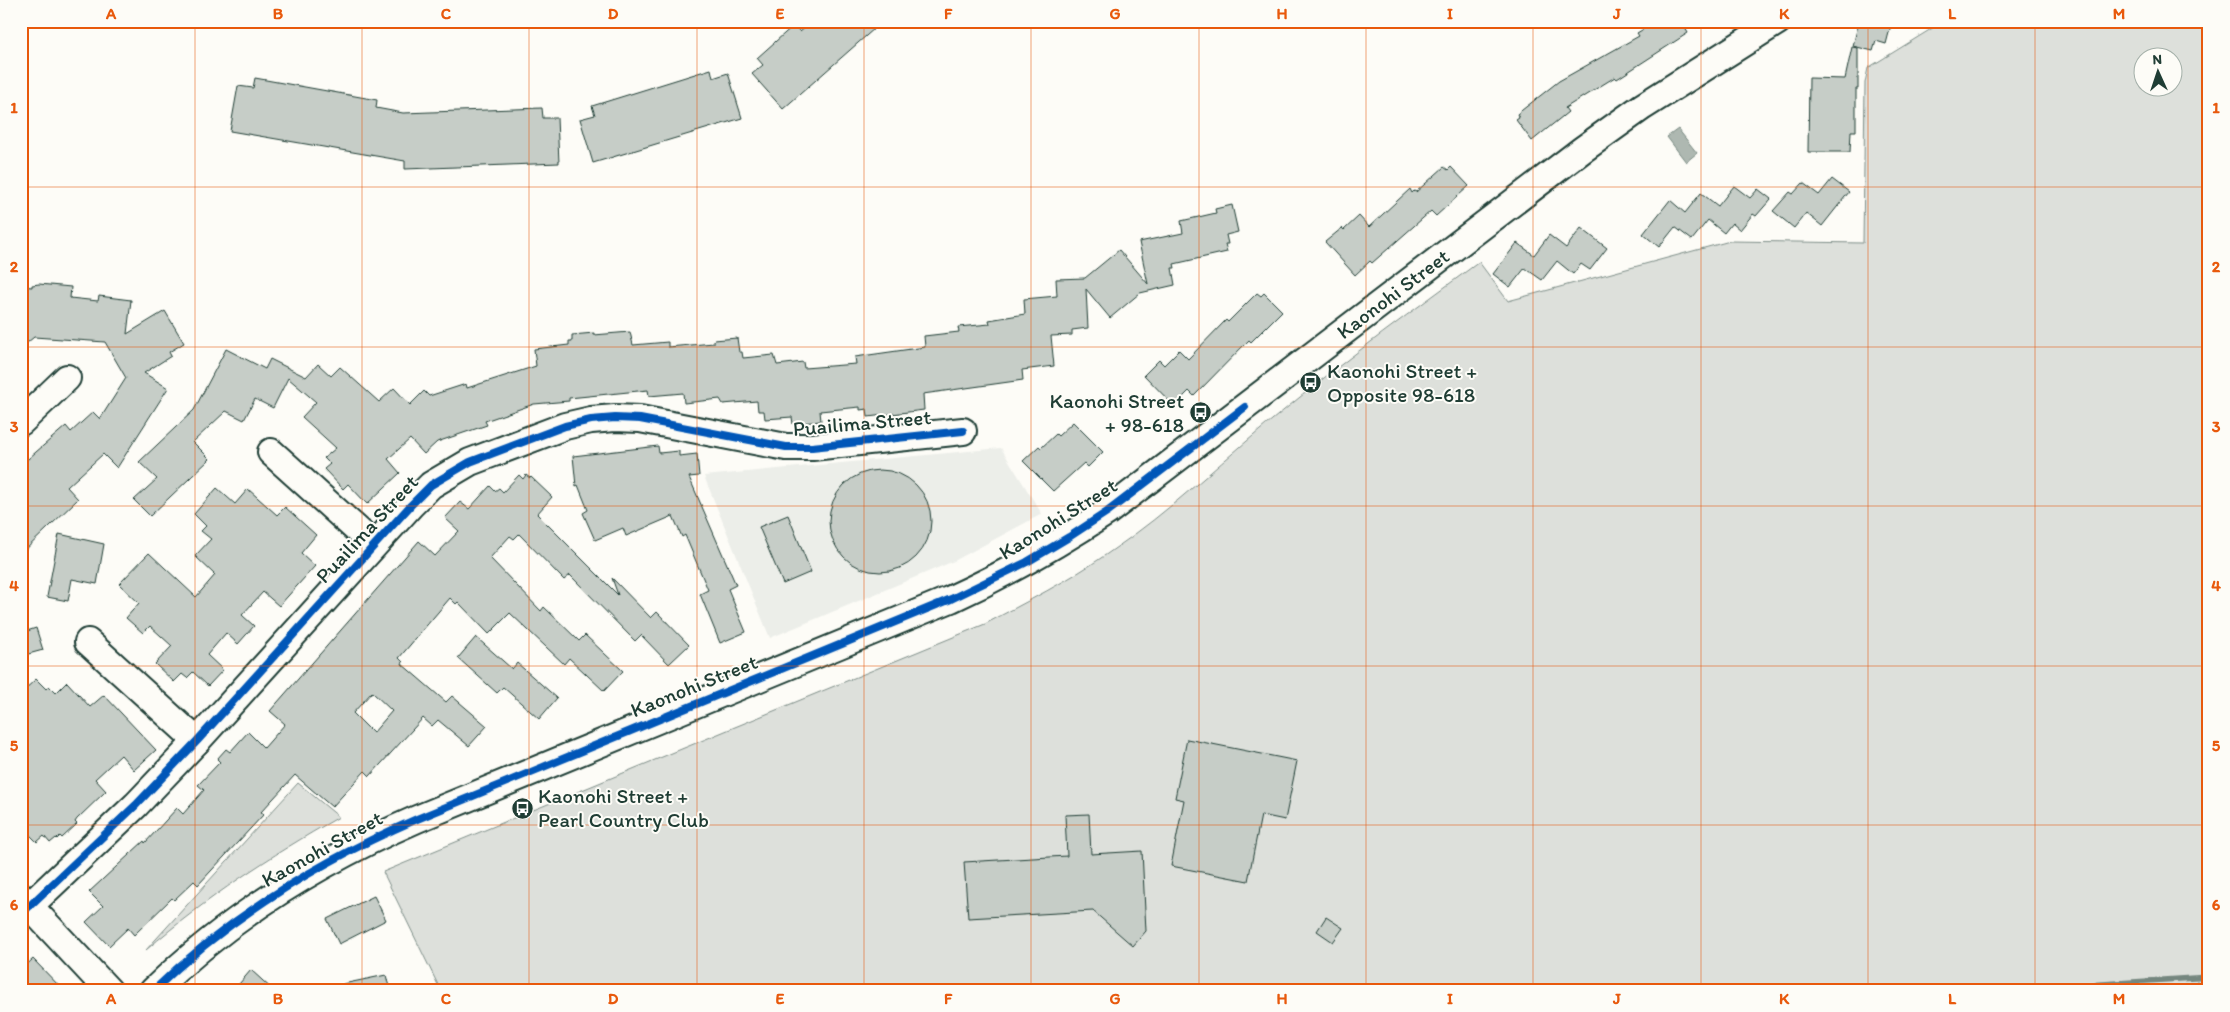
<svg xmlns="http://www.w3.org/2000/svg" width="2230" height="1012" font-family="Itim,sans-serif">
<style>
.built{fill:#eceee9}
.green{fill:#dde0db;stroke:#7e8e88;fill-rule:evenodd}
.water{fill:#aeb8b1;stroke:#75877f}
.lines{fill:none;stroke-linecap:round;stroke-linejoin:round}
.stream{stroke:#75877f;stroke-width:5.5}
.building{fill:#c6cdc7;stroke:#1f3d34;fill-rule:evenodd}
.minor-casing{stroke:#1f3d34;stroke-width:30}
.minor{stroke:#fdfcf7;stroke-width:26}
.cycleway-casing{stroke:#fdfcf7;stroke-width:11}
.cycleway{stroke:#0057b8;stroke-width:8}
.grid{fill:none;stroke:#e8590c;stroke-width:1;stroke-opacity:0.55}
.labels{text-anchor:middle;stroke-width:4;stroke-linejoin:round;paint-order:stroke}
.street-label{font-size:21px;fill:#1f3d34;stroke:#fdfcf7}
.poi-label{font-size:21px;fill:#1f3d34;stroke:#fdfcf7;text-anchor:start}
.neatline{fill:none;stroke:#e8590c;stroke-width:2}
.grid-label{font-size:16px;text-anchor:middle;font-weight:bold;fill:#e8590c}
</style>
<rect width="100%" height="100%" fill="#fdfcf7"/>
<filter id="ink" filterUnits="userSpaceOnUse"><feTurbulence type="fractalNoise" baseFrequency=".02" numOctaves="2"/><feDisplacementMap in="SourceGraphic" scale="10" xChannelSelector="R" yChannelSelector="G"/><feConvolveMatrix kernelMatrix="1 2 1 2 8 2 1 2 1" color-interpolation-filters="sRGB"/></filter>
<g filter="url(#ink)">
<polygon class="built" points="1001,448 1042,514 954,561 770,638 704,476"/>
<g class="green">
<path d="M1944,21H2209V991H441L383,872L985,624C1026,602 1068,581 1107,554C1171,511 1228,455 1289,406C1350,356 1415,309 1479,262L1508,301L1730,241L1863,243L1865,83L1868,68ZM2142,58H2172V88H2142Z"/>
<path d="M298,783L339,817C268,857 208,897 146,950Z"/>
</g>
<polygon class="water" points="1678,129 1697,153 1686,162 1667,137"/>
<g class="lines">
<polyline class="stream" points="1996,991 2209,977"/>
</g>
<g class="building">
<polygon points="813,21 883,21 783,109 752,74 763,65 757,58 794,25 800,32"/>
<polygon points="1657,21 1681,21 1688,33 1617,79 1615,77 1565,108 1568,112 1532,141 1516,120 1519,118 1517,114 1559,81 1639,36 1637,33"/>
<polygon points="1859,21 1892,21 1886,44 1876,41 1873,51 1853,46"/>
<polygon points="1852,47 1858,48 1858,89 1856,89 1856,131 1851,131 1850,152 1808,152 1809,78 1845,79"/>
<polygon points="711,69 713,78 728,73 742,118 593,163 580,119 595,115 592,106"/>
<polygon points="255,78 377,100 376,108 403,113 542,108 543,118 557,118 559,163 405,169 405,161 230,131 238,86 253,88"/>
<polygon points="1444,167 1448,170 1451,167 1469,186 1436,216 1431,211 1372,263 1370,261 1355,275 1325,242 1342,228 1344,230 1359,216 1369,227 1410,189 1412,193 1414,191 1416,192"/>
<polygon points="1832,179 1849,192 1822,226 1806,213 1794,228 1773,211 1790,192 1793,194 1803,183 1819,195"/>
<polygon points="1734,186 1750,198 1758,189 1771,199 1756,216 1753,214 1740,230 1732,223 1724,233 1708,220 1692,240 1675,227 1659,247 1643,234 1670,200 1685,213 1701,193 1718,206"/>
<polygon points="1232,205 1238,232 1226,235 1228,244 1225,244 1227,252 1174,264 1175,268 1172,268 1175,285 1140,293 1110,318 1086,289 1088,328 1072,330 1072,335 1051,336 1054,366 1022,370 1023,380 923,394 924,410 868,417 867,409 860,410 860,407 820,411 821,421 793,424 792,417 765,419 764,411 758,411 757,401 723,404 720,399 684,403 683,393 649,396 648,390 569,398 569,401 534,404 485,421 487,425 437,442 424,454 410,439 388,459 400,473 367,504 348,484 343,489 324,469 330,464 324,458 336,448 302,417 316,402 288,378 273,408 255,399 244,420 226,411 193,442 210,459 150,516 134,500 157,479 139,462 194,410 226,349 265,369 270,359 306,377 318,364 331,376 340,367 379,402 394,388 410,405 424,391 429,396 466,384 467,388 536,366 534,349 569,345 569,341 572,341 572,335 594,333 594,335 630,332 633,345 668,342 668,347 714,343 714,340 737,338 739,352 742,352 743,358 774,355 777,365 803,362 804,368 856,364 855,357 925,347 924,336 959,332 958,327 990,324 989,320 1025,314 1024,299 1057,296 1056,279 1085,278 1119,250 1148,284 1139,242 1183,233 1181,221 1216,213 1215,209"/>
<polygon points="1581,228 1607,248 1590,270 1581,264 1573,274 1557,261 1542,280 1525,268 1510,287 1493,274 1517,243 1534,255 1549,235 1566,248"/>
<polygon points="39,284 71,287 70,298 98,301 99,296 131,300 127,334 165,311 184,343 169,352 171,356 144,373 168,388 117,468 103,454 67,487 78,499 21,554 21,465 66,426 71,432 93,412 100,419 126,378 105,342 34,337 21,348 21,286 32,287 32,285"/>
<polygon points="1257,293 1261,296 1264,293 1282,311 1251,342 1249,340 1194,396 1189,391 1174,406 1144,375 1159,360 1164,365 1179,350 1188,359 1226,320 1228,322"/>
<polygon points="1073,422 1103,452 1088,467 1084,463 1053,491 1023,461 1039,446 1041,448 1056,434 1058,436"/>
<polygon points="658,446 659,453 679,451 679,456 697,454 699,476 689,477 736,585 728,589 746,632 720,643 700,594 708,590 685,535 682,537 673,516 626,536 623,528 595,540 583,513 588,510 578,485 576,486 573,456"/>
<circle cx="880" cy="521" r="51"/>
<path d="M519,475L523,479L526,475L530,478L531,477L552,497L537,514L618,595L612,578L651,618L657,612L689,645L669,664L641,635L635,641L570,575L564,580L519,534L514,539L510,536L490,558L541,611L544,607L579,641L585,635L623,671L604,691L569,658L564,664L510,613L489,634L458,602L456,604L450,598L399,658L403,662L402,664L446,702L452,696L487,726L469,746L438,720L432,726L423,718L370,776L365,771L332,807L295,775L261,812L264,814L198,885L194,881L174,900L172,898L134,935L128,928L109,946L86,922L103,906L89,892L144,841L145,843L177,808L183,814L204,790L198,785L220,762L217,759L226,749L230,752L248,732L264,748L285,724L270,711L419,541L435,556L459,531L445,518L460,502L469,509L490,486L495,491L499,488L503,492ZM372,692L392,711L373,733L353,713Z"/>
<polygon points="217,488 235,504 248,489 277,515 285,507 316,535 301,553 315,566 279,606 263,592 242,615 254,626 238,644 226,633 207,655 223,670 208,686 193,672 187,678 182,674 174,682 155,664 172,646 150,626 143,633 126,618 139,603 119,584 149,553 196,597 215,575 195,556 211,539 201,531 206,526 194,514"/>
<polygon points="788,515 811,572 783,584 759,527"/>
<polygon points="59,534 104,544 97,584 72,579 68,601 47,597"/>
<polygon points="36,628 43,650 21,656 21,633"/>
<polygon points="476,637 512,669 517,663 557,698 539,719 503,687 497,693 458,658"/>
<polygon points="36,679 46,689 49,686 56,693 67,682 90,707 104,695 156,750 134,770 121,755 95,779 106,791 77,819 75,822 77,824 62,838 60,836 57,839 56,838 50,843 44,836 37,842 30,835 21,843 21,693"/>
<polygon points="1187,739 1297,761 1285,820 1261,815 1248,881 1171,866 1184,800 1175,798"/>
<polygon points="1089,814 1091,854 1142,851 1146,931 1133,946 1093,911 968,918 964,862 1067,856 1065,815"/>
<polygon points="374,896 386,920 339,944 327,919"/>
<polygon points="1326,917 1343,928 1333,942 1317,931"/>
<polygon points="33,959 64,991 21,991 21,970"/>
<polygon points="251,970 274,991 233,991"/>
<polygon points="386,975 390,991 344,991 343,984"/>
</g>
<g class="lines">
<defs>
<g id="minor">
<polyline points="21,422 67,378"/>
<polyline points="271,452 374,545"/>
<polyline points="88,642 197,741"/>
<polyline points="21,897 109,991"/>
<polyline points="21,914 136,805 197,741 411,505 431,485 470,462 565,426 591,420 615,418 640,419 786,447 812,447 963,431"/>
<path d="M153,991C229,917 320,861 417,819L951,599C1006,574 1057,545 1107,512L1582,150L1642,107L1778,21"/>
</g>
</defs>
<use href="#minor" class="minor-casing"/>
<use href="#minor" class="minor"/>
<defs>
<g id="cycleway">
<polyline points="21,914 136,805 197,741 411,505 431,485 470,462 565,426 591,420 615,418 640,419 786,447 812,447 963,431"/>
<path d="M153,991C229,917 320,861 417,819L951,599L1027,562L1069,537L1107,512L1245,407"/>
</g>
</defs>
<use href="#cycleway" class="cycleway-casing"/>
<use href="#cycleway" class="cycleway"/>
</g>
</g>
<path class="grid" d="M195,21V991M362,21V991M529,21V991M697,21V991M864,21V991M1031,21V991M1199,21V991M1366,21V991M1533,21V991M1701,21V991M1868,21V991M2035,21V991M21,187H2209M21,347H2209M21,506H2209M21,666H2209M21,825H2209"/>
<defs>
<symbol id="bus-disc" viewBox="-11 -11 22 22"><circle r="9.5" fill="#1f3d34" stroke="#fdfcf7"/><path d="M-5-6H5V4H4V6H2V4H-2V6H-4V4H-5ZM-3.5-4V0h7V-4ZM-3.5 1.2v1.5H-2V1.2ZM2 1.2v1.5H3.5V1.2Z" fill="#fff"/></symbol>
</defs>
<g fill-rule="evenodd">
<use href="#bus-disc" x="1298" y="370" width="25" height="25"/>
<use href="#bus-disc" x="1188" y="400" width="25" height="25"/>
<use href="#bus-disc" x="510" y="796" width="25" height="25"/>
</g>
<g class="labels">
<g class="street-label">
<text transform="translate(1393 294) rotate(-37)" y="7">Kaonohi Street</text>
<text transform="translate(862 423) rotate(-5)" y="7">Puailima Street</text>
<text transform="translate(1058 519) rotate(-32)" y="7">Kaonohi Street</text>
<text transform="translate(367 529) rotate(-47)" y="7">Puailima Street</text>
<text transform="translate(694 686) rotate(-22)" y="7">Kaonohi Street</text>
<text transform="translate(322 849) rotate(-29)" y="7">Kaonohi Street</text>
</g>
<g class="poi-label">
<text x="1327" y="378">Kaonohi Street +<tspan x="1327" dy="24">Opposite 98-618</tspan></text>
<text x="1184" y="408" text-anchor="end">Kaonohi Street<tspan x="1184" dy="24">+ 98-618</tspan></text>
<text x="538" y="803">Kaonohi Street +<tspan x="538" dy="24">Pearl Country Club</tspan></text>
</g>
</g>
<rect width="2230" height="1012" fill="none" stroke="#fdfcf7" stroke-width="55"/>
<g transform="translate(2158 72) rotate(357)"><circle r="24" fill="#fdfcf7" stroke="#a4b0a9"/>
<path d="M0-4L9 19L0 12L-9 19Z" fill="#1f3d34"/>
<text y="-8" font-size="14" font-weight="bold" text-anchor="middle" fill="#1f3d34">N</text>
</g>
<rect x="28" y="28" width="2174" height="956" class="neatline"/>
<g class="grid-label">
<text x="111" y="19">A</text>
<text x="278" y="19">B</text>
<text x="446" y="19">C</text>
<text x="613" y="19">D</text>
<text x="780" y="19">E</text>
<text x="948" y="19">F</text>
<text x="1115" y="19">G</text>
<text x="1282" y="19">H</text>
<text x="1450" y="19">I</text>
<text x="1617" y="19">J</text>
<text x="1784" y="19">K</text>
<text x="1952" y="19">L</text>
<text x="2119" y="19">M</text>
<text x="14" y="113">1</text>
<text x="2216" y="113">1</text>
<text x="14" y="272">2</text>
<text x="2216" y="272">2</text>
<text x="14" y="432">3</text>
<text x="2216" y="432">3</text>
<text x="14" y="591">4</text>
<text x="2216" y="591">4</text>
<text x="14" y="751">5</text>
<text x="2216" y="751">5</text>
<text x="14" y="910">6</text>
<text x="2216" y="910">6</text>
<text x="111" y="1004">A</text>
<text x="278" y="1004">B</text>
<text x="446" y="1004">C</text>
<text x="613" y="1004">D</text>
<text x="780" y="1004">E</text>
<text x="948" y="1004">F</text>
<text x="1115" y="1004">G</text>
<text x="1282" y="1004">H</text>
<text x="1450" y="1004">I</text>
<text x="1617" y="1004">J</text>
<text x="1784" y="1004">K</text>
<text x="1952" y="1004">L</text>
<text x="2119" y="1004">M</text>
</g>
</svg>
